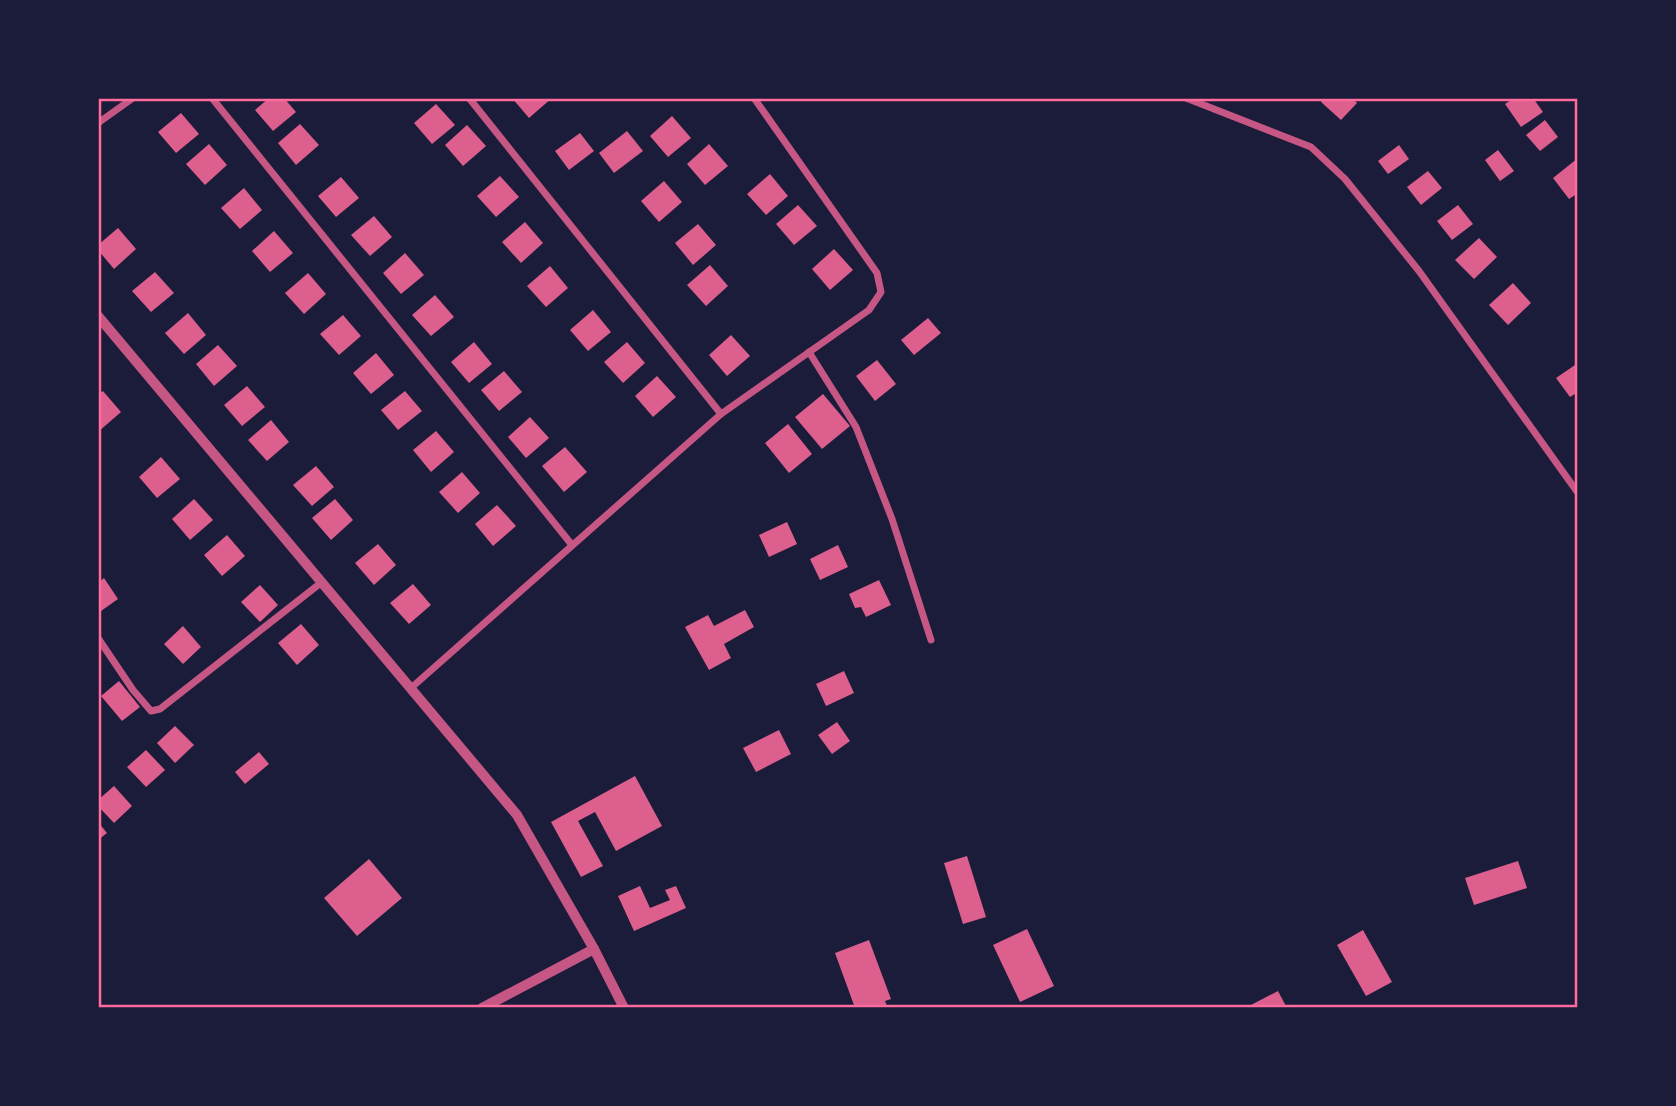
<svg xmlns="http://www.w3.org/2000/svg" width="1676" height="1106" font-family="Commissioner,sans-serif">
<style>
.building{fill:#dd5f8e}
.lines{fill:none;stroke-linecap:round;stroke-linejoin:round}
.minor{stroke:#c65784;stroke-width:7}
.tertiary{stroke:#c65784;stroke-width:10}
.neatline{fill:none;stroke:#ff6b9d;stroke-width:2.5}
</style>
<rect width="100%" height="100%" fill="#1b1b3a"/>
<g class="building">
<polygon points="269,98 284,98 296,112 273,131 255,110"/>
<polygon points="512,98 552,98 529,118"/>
<polygon points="1324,98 1352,98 1357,103 1341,120 1321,102"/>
<polygon points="1514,98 1533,98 1543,112 1521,127 1505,104"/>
<polygon points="436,104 455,125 432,144 414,123"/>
<polygon points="181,113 199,134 176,153 158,132"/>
<polygon points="672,116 691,138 668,157 650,136"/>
<polygon points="1545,120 1558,137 1540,151 1526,135"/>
<polygon points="300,124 319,145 296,165 278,143"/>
<polygon points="467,125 486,146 463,166 445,145"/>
<polygon points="627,131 643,151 614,173 599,153"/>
<polygon points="580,133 594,151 569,170 555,151"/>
<polygon points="209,144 227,165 205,185 186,164"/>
<polygon points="709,144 728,166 705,185 687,164"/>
<polygon points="1399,145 1409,159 1388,174 1378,161"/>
<polygon points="1498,150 1514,171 1500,181 1485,160"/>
<polygon points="1578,158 1578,193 1569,199 1553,178"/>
<polygon points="1428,171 1442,188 1421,205 1407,187"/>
<polygon points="770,174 788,196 766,215 747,194"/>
<polygon points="500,176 519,197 496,217 477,196"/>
<polygon points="341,177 359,198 336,217 318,196"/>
<polygon points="664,181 682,202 659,222 641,201"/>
<polygon points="244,188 262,210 240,229 221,208"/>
<polygon points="798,205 817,226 794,245 776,224"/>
<polygon points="1458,205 1473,224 1452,240 1437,221"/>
<polygon points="374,216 392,237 370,256 351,235"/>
<polygon points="525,222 543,243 521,263 502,242"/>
<polygon points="698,224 716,245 693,265 675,243"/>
<polygon points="118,228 136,249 114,269 98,250 98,245"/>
<polygon points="274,231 293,253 270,272 252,251"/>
<polygon points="1479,238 1497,257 1474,279 1455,260"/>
<polygon points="834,249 853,270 830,290 812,269"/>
<polygon points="405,253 424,275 401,294 383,273"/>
<polygon points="710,265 728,286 706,306 687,285"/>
<polygon points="550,266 568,288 546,307 527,286"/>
<polygon points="155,272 174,293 151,312 132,291"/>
<polygon points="308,273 326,294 304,314 285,293"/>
<polygon points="1513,283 1531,303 1508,325 1489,305"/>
<polygon points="435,295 454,317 431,336 412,315"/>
<polygon points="593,310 611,332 588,351 570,330"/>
<polygon points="188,313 206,335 184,354 165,333"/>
<polygon points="343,315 361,336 339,355 320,334"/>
<polygon points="928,318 941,333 914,355 901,340"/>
<polygon points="731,335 750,356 727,376 709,355"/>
<polygon points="474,342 492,364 469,383 451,362"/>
<polygon points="627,342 645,363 623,383 604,362"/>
<polygon points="218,345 237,366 214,386 196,364"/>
<polygon points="376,353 394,375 371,394 353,373"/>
<polygon points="877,360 896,384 875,401 856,376"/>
<polygon points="1578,363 1578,392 1570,397 1556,378"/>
<polygon points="504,371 522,392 499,411 481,390"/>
<polygon points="657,376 676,397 653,417 635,396"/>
<polygon points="247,386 265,407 242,426 224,405"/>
<polygon points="103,391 121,412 98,432 98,395"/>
<polygon points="405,391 422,411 398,430 381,410"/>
<polygon points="823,394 850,426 822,449 795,417"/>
<polygon points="530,417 549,438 526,458 508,437"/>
<polygon points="271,420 289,442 267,461 248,440"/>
<polygon points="788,424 812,454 789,473 765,443"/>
<polygon points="436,431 454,452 431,472 413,450"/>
<polygon points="565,447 587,472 564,492 542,466"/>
<polygon points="161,457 180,479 157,498 139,477"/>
<polygon points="316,466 334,487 312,506 293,485"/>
<polygon points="462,472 480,493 458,513 439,492"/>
<polygon points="194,499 213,520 190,540 172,519"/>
<polygon points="335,499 353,520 331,540 312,518"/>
<polygon points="497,505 516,526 493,546 475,524"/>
<polygon points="787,522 797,544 769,557 759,535"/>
<polygon points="227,535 245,556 222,576 204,555"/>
<polygon points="378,544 396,565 374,585 355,563"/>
<polygon points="838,545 848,567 820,580 810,559"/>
<polygon points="104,578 118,599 101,611 98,606 98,583"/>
<polygon points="879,580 891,605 866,617 861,607 855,608 849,594"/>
<polygon points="413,584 431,605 409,624 390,603"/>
<polygon points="260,585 278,605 260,622 241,602"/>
<polygon points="745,610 754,627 724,644 731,658 709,670 685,627 708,615 714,626"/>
<polygon points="301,624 319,645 297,665 278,643"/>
<polygon points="183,626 201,647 183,664 164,644"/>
<polygon points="844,671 854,693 826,706 816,684"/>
<polygon points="119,681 140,707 122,721 101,696"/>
<polygon points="837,722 850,741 832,754 818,735"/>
<polygon points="175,726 194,745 175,763 157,743"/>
<polygon points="779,730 791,754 756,772 743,748"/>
<polygon points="146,750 165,770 146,787 127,767"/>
<polygon points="259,752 269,764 245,784 235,772"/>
<polygon points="635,776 662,826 616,851 595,812 578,821 603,866 581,877 551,822"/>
<polygon points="114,786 132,806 114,823 98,806 98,800"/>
<polygon points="98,822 107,833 98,840"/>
<polygon points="967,856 986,917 963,924 944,863"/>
<polygon points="369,859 402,898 357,936 324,898"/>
<polygon points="1518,861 1527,888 1474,905 1465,878"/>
<polygon points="640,886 650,908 670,900 665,890 676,886 686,908 634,931 618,896"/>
<polygon points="1027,929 1054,986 1020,1002 993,945"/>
<polygon points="1363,930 1392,982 1366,996 1337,945"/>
<polygon points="869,940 891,999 885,1001 888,1008 855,1008 835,953"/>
<polygon points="1278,991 1287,1008 1250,1008 1249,1006"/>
</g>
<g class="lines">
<g class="minor">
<polyline points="212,98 572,545"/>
<polyline points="469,98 721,414"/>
<polyline points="1186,98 1311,147 1345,179 1419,271 1578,493"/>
<polyline points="98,123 133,98"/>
<polyline points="809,352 856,427 892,519 931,640"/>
<polyline points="98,638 133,690 151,711 160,709 322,582"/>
<polyline points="411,688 721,414 869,310 881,292 877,273 754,98"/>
</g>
<g class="tertiary">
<polyline points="98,316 517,815 594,949 624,1008"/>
<polyline points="482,1008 594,949"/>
</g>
</g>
<rect width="1676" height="1106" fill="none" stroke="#1b1b3a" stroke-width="200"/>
<rect x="100" y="100" width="1476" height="906" class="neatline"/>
</svg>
